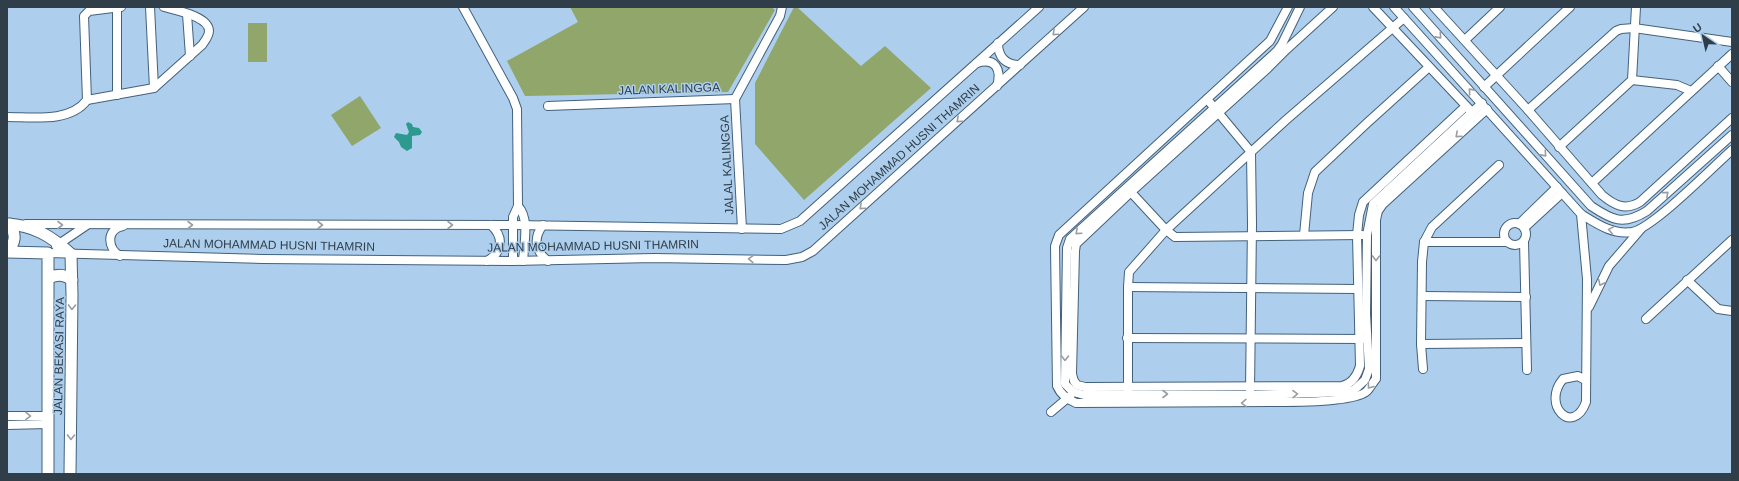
<svg xmlns="http://www.w3.org/2000/svg" width="1739" height="481" font-family="Helvetica,sans-serif">
<style>
.green{fill:#90a66a}
.water{fill:#2c9a8f}
.lines{fill:none;stroke-linecap:round;stroke-linejoin:round}
.minor-casing{stroke:#43617b;stroke-width:10}
.major-casing{stroke:#43617b;stroke-width:13}
.minor{stroke:#fff;stroke-width:8}
.major{stroke:#fff;stroke-width:11}
.oneway{stroke:#989ea4}
.labels{text-anchor:middle;stroke-width:3;stroke-linejoin:round;paint-order:stroke}
.street-label{font-size:12px;fill:#303e4a;stroke:#adcfed}
</style>
<rect width="100%" height="100%" fill="#adcfed"/>
<g class="green">
<polygon points="570,7 772,7 775,10 728,92 525,96 507,61 578,22"/>
<polygon points="794,7 797,7 861,66 885,46 931,88 804,200 755,144 755,83"/>
<rect x="248" y="23" width="19" height="39"/>
<polygon points="360,96 381,128 352,146 331,115"/>
</g>
<polygon class="water" points="408,122 412,124 413,127 419,128 422,132 420,135 412,136 412,148 407,151 401,147 399,142 394,137 396,133 407,135 409,132 406,124"/>
<g class="lines">
<defs>
<g id="minor">
<polyline points="150,7 154,88"/>
<polyline points="463,7 513,98 517,109 518,206 513,217 513,261"/>
<path d="M1288,7L1270,41L1059,235L1055,246L1057,386C1061,395 1067,399 1076,403L1284,402C1301,402 1356,402 1367,391C1370,388 1373,382 1376,379V220L1378,211L1383,204L1487,109"/>
<polyline points="1300,7 1282,44 1277,51 1070,239 1067,248 1065,384 1073,392 1084,395 1250,395 1346,392 1354,390 1365,380 1369,369 1366,314 1367,235 1373,204 1482,103"/>
<path d="M1333,7L1287,49L1268,68L1131,192L1076,244L1075,251L1072,374L1074,381L1077,385L1085,387L1342,386C1352,384 1357,376 1360,366L1357,235L1359,215L1363,202L1466,106"/>
<polyline points="1373,7 1470,110"/>
<path d="M1394,7L1581,214C1597,224 1613,235 1632,232C1653,228 1713,167 1732,150"/>
<path d="M1413,7L1591,206C1612,220 1623,226 1647,211L1732,135"/>
<path d="M1434,7L1528,110L1602,195C1614,205 1625,211 1640,202L1732,118"/>
<polyline points="117,8 117,95"/>
<polyline points="187,14 190,56"/>
<polyline points="1465,40 1500,7"/>
<path d="M998,43C998,58 1006,65 1020,65"/>
<path d="M977,63C995,57 1002,69 997,86"/>
<polyline points="1718,66 1732,82"/>
<polyline points="1632,80 1636,7"/>
<polyline points="1484,87 1570,7"/>
<polyline points="735,99 742,229"/>
<polyline points="735,99 780,16 782,7"/>
<polyline points="1207,99 1251,152 1252,224 1250,390"/>
<path d="M87,100L154,88L202,45C205,41 209,36 209,31C209,16 175,10 164,7"/>
<polyline points="548,106 735,99"/>
<polyline points="1528,110 1616,31 1621,29 1634,28 1732,42"/>
<path d="M7,117C32,117 70,123 87,100L84,16L89,11L121,7"/>
<polyline points="1559,147 1632,80 1677,85 1691,91"/>
<polyline points="1592,183 1732,54"/>
<polyline points="1128,189 1166,230 1175,237 1362,235"/>
<path d="M518,206C530,219 524,244 523,261"/>
<path d="M1581,214L1587,279L1586,402C1573,437 1541,405 1563,379L1578,376L1585,380"/>
<circle cx="1515" cy="234" r="11"/>
<polyline points="26,224 513,225 781,229 800,221 1039,7"/>
<polyline points="1519,224 1557,187"/>
<path d="M543,225C533,238 535,251 548,261"/>
<polyline points="1524,228 1562,193"/>
<polyline points="1304,235 1308,193 1315,172 1367,123 1429,67"/>
<polyline points="1524,241 1527,370"/>
<polyline points="1424,242 1507,242"/>
<polyline points="56,246 87,225"/>
<polyline points="48,253 263,259 513,261 654,258 786,260 802,257 813,251 1084,7"/>
<path d="M120,256C107,248 106,229 123,226"/>
<path d="M487,261C503,252 504,237 491,225"/>
<polyline points="1687,280 1718,309 1732,311"/>
<polyline points="1128,287 1357,289"/>
<polyline points="1422,296 1526,297"/>
<polyline points="1589,307 1609,266 1641,229"/>
<polyline points="1646,319 1732,240"/>
<polyline points="1127,338 1362,339"/>
<polyline points="1421,344 1526,343"/>
<polyline points="1423,369 1421,344 1422,262 1424,242 1432,227 1499,165"/>
<polyline points="1128,392 1128,287 1129,272 1166,230 1286,120 1404,18"/>
<polyline points="1051,412 1070,396"/>
<polyline points="7,416 49,416"/>
<polyline points="7,425 48,424"/>
</g>
<g id="major">
<path d="M7,224C34,225 52,237 71,254L72,295L70,474"/>
<polyline points="7,252 48,253 48,474"/>
<path d="M7,252C16,242 16,235 10,224"/>
<path d="M49,278C57,274 64,274 72,280"/>
</g>
</defs>
<use href="#minor" class="minor-casing"/>
<use href="#major" class="major-casing"/>
<use href="#minor" class="minor"/>
<use href="#major" class="major"/>
</g>
<defs><path id="oneway-chevron" d="M-2-3.5L2.5 0L-2 3.5" fill="none" stroke-width="1.6" stroke-linecap="round" stroke-linejoin="round"/></defs>
<g class="oneway">
<use href="#oneway-chevron" transform="translate(1055 33) rotate(138)"/>
<use href="#oneway-chevron" transform="translate(1439 36) rotate(48)"/>
<use href="#oneway-chevron" transform="translate(1471 91) rotate(-132)"/>
<use href="#oneway-chevron" transform="translate(959 120) rotate(138)"/>
<use href="#oneway-chevron" transform="translate(1458 135) rotate(138)"/>
<use href="#oneway-chevron" transform="translate(1544 154) rotate(48)"/>
<use href="#oneway-chevron" transform="translate(1666 194) rotate(-42)"/>
<use href="#oneway-chevron" transform="translate(862 207) rotate(138)"/>
<use href="#oneway-chevron" transform="translate(60 225)"/>
<use href="#oneway-chevron" transform="translate(190 225)"/>
<use href="#oneway-chevron" transform="translate(320 225)"/>
<use href="#oneway-chevron" transform="translate(450 225)"/>
<use href="#oneway-chevron" transform="translate(1611 230) rotate(-170)"/>
<use href="#oneway-chevron" transform="translate(1078 232) rotate(138)"/>
<use href="#oneway-chevron" transform="translate(1376 258) rotate(91)"/>
<use href="#oneway-chevron" transform="translate(751 259) rotate(-179)"/>
<use href="#oneway-chevron" transform="translate(1601 283) rotate(116)"/>
<use href="#oneway-chevron" transform="translate(72 307) rotate(91)"/>
<use href="#oneway-chevron" transform="translate(1065 358) rotate(91)"/>
<use href="#oneway-chevron" transform="translate(1370 386) rotate(127)"/>
<use href="#oneway-chevron" transform="translate(1165 394)"/>
<use href="#oneway-chevron" transform="translate(1295 394) rotate(-1)"/>
<use href="#oneway-chevron" transform="translate(1244 403) rotate(179)"/>
<use href="#oneway-chevron" transform="translate(28 416) rotate(1)"/>
<use href="#oneway-chevron" transform="translate(71 437) rotate(91)"/>
</g>
<g class="labels">
<g class="street-label">
<text transform="translate(669 89) rotate(-2)" y="4">JALAN KALINGGA</text>
<text transform="translate(899 157) rotate(-42)" y="4">JALAN MOHAMMAD HUSNI THAMRIN</text>
<text transform="translate(727 165) rotate(-93)" y="4">JALAL KALINGGA</text>
<text transform="translate(269 245) rotate(1)" y="4">JALAN MOHAMMAD HUSNI THAMRIN</text>
<text transform="translate(593 246) rotate(-1)" y="4">JALAN MOHAMMAD HUSNI THAMRIN</text>
<text transform="translate(59 356) rotate(-89)" y="4">JALAN BEKASI RAYA</text>
</g>
</g>
<rect width="1739" height="481" fill="none" stroke="#303e4a" stroke-width="16"/>
<g transform="translate(1703 36) rotate(326)" stroke="#adcfed" stroke-width="3" paint-order="stroke">
<path d="M0-3L7 15L0 10L-7 15Z" fill="#303e4a"/>
<text y="-6" font-size="11" font-weight="bold" text-anchor="middle" fill="#303e4a">U</text>
</g>
</svg>
